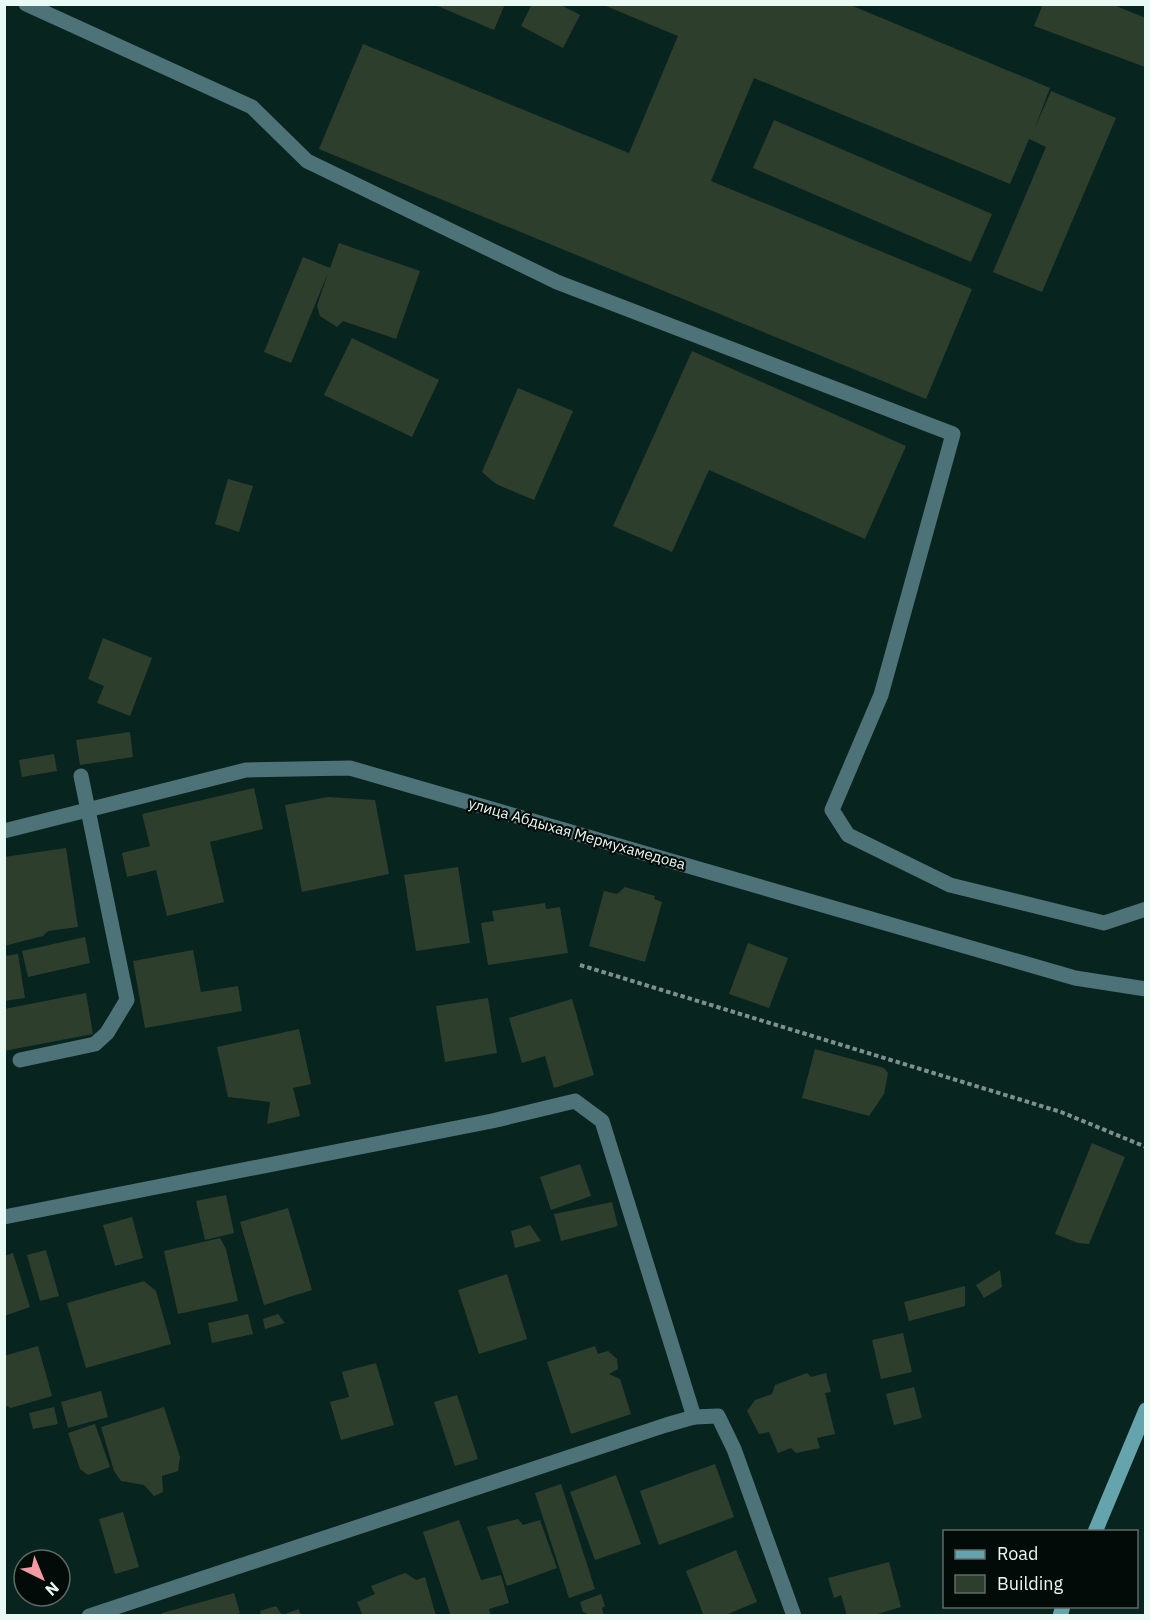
<svg xmlns="http://www.w3.org/2000/svg" width="1150" height="1620" font-family="'IBM Plex Sans',sans-serif">
<style>
.building{fill:#2e3e2d}
.lines{fill:none;stroke-linecap:round;stroke-linejoin:round}
.path{stroke:#7c918c;stroke-width:4;stroke-dasharray:4.5 3;stroke-linecap:butt}
.service{stroke:#4d7379;stroke-width:15}
.minor{stroke:#4d7379;stroke-width:15}
.secondary{stroke:#65a3ad;stroke-width:15}
.labels{text-anchor:middle;stroke-width:4.5;stroke-linejoin:round;paint-order:stroke}
.street-label{font-size:15px;fill:#e9f9f4;stroke:#030b08}
</style>
<rect width="100%" height="100%" fill="#08241e"/>
<g class="building">
<polygon points="433,4 505,4 494,30"/>
<polygon points="532,4 559,4 580,15 563,48 521,26"/>
<polygon points="601,4 848,4 1050,88 1034,130 1051,91 1116,118 1042,292 993,272 1046,147 1029,139 1010,184 754,78 711,181 972,289 926,399 319,149 363,44 629,153 678,36"/>
<polygon points="1043,4 1111,4 1146,18 1145,67 1034,26"/>
<polygon points="774,120 992,214 971,262 753,168"/>
<polygon points="339,243 420,271 396,339 343,321 337,327 320,316 317,306 328,273 291,363 264,352 303,257 330,268"/>
<polygon points="352,338 439,380 412,437 324,395"/>
<polygon points="692,351 906,446 865,539 709,470 672,552 613,526"/>
<polygon points="518,388 573,411 534,500 496,484 482,472"/>
<polygon points="228,479 253,486 239,532 215,524"/>
<polygon points="103,638 152,658 130,716 97,703 104,686 88,679"/>
<polygon points="130,732 133,757 80,765 76,740"/>
<polygon points="54,754 57,771 22,777 19,760"/>
<polygon points="254,788 263,829 210,842 224,902 167,916 156,870 127,877 122,853 150,846 142,814"/>
<polygon points="328,797 375,800 389,874 302,892 285,805"/>
<polygon points="66,848 78,927 48,931 43,936 4,946 4,857"/>
<polygon points="458,867 470,943 416,951 404,875"/>
<polygon points="625,887 655,896 654,899 662,902 645,962 589,946 604,891 617,894"/>
<polygon points="545,903 546,909 560,907 568,953 488,965 481,923 494,921 492,911"/>
<polygon points="85,937 90,963 28,977 22,951"/>
<polygon points="748,943 788,958 769,1008 729,994"/>
<polygon points="193,950 201,992 238,986 242,1011 145,1028 133,961"/>
<polygon points="18,954 25,998 4,1001 4,956"/>
<polygon points="86,993 93,1034 4,1051 4,1009"/>
<polygon points="488,998 497,1053 445,1062 436,1006"/>
<polygon points="572,999 594,1075 554,1088 545,1056 522,1063 509,1018"/>
<polygon points="299,1029 311,1084 293,1088 300,1116 267,1124 270,1102 228,1097 217,1047"/>
<polygon points="815,1049 884,1068 888,1073 884,1094 869,1116 802,1098"/>
<polygon points="1092,1143 1125,1157 1089,1244 1078,1243 1055,1234"/>
<polygon points="580,1164 591,1196 551,1210 540,1177"/>
<polygon points="226,1195 234,1233 205,1240 196,1201"/>
<polygon points="612,1202 618,1226 561,1241 554,1214"/>
<polygon points="288,1208 312,1290 264,1305 240,1222"/>
<polygon points="132,1217 143,1258 115,1266 103,1225"/>
<polygon points="530,1225 541,1241 515,1248 511,1231"/>
<polygon points="220,1238 226,1249 238,1301 178,1314 164,1251"/>
<polygon points="46,1250 59,1296 40,1301 27,1255"/>
<polygon points="13,1253 30,1307 4,1316 4,1256"/>
<polygon points="1000,1270 1002,1287 984,1298 976,1285"/>
<polygon points="507,1274 527,1339 479,1354 458,1290"/>
<polygon points="144,1281 156,1291 171,1344 86,1368 67,1303"/>
<polygon points="965,1286 965,1306 909,1321 904,1302"/>
<polygon points="248,1314 253,1334 212,1343 208,1323"/>
<polygon points="278,1314 285,1323 265,1329 263,1319"/>
<polygon points="903,1333 912,1372 881,1379 872,1340"/>
<polygon points="38,1346 52,1396 11,1408 4,1405 4,1356"/>
<polygon points="595,1346 598,1354 608,1351 617,1359 618,1369 609,1374 620,1379 631,1414 571,1434 547,1362"/>
<polygon points="376,1363 394,1425 341,1440 330,1402 349,1397 342,1372"/>
<polygon points="807,1373 811,1377 826,1373 831,1392 825,1393 835,1434 817,1438 820,1448 796,1453 791,1448 778,1453 769,1432 759,1434 747,1411 755,1400 772,1394 775,1385"/>
<polygon points="914,1387 922,1418 894,1425 886,1394"/>
<polygon points="101,1391 108,1417 68,1428 61,1402"/>
<polygon points="457,1395 478,1459 455,1466 434,1402"/>
<polygon points="54,1407 58,1424 33,1429 29,1413"/>
<polygon points="164,1407 180,1457 178,1471 162,1476 163,1492 154,1496 144,1485 121,1481 114,1471 101,1427"/>
<polygon points="95,1424 110,1467 88,1475 80,1469 68,1433"/>
<polygon points="715,1464 734,1517 659,1545 640,1491"/>
<polygon points="616,1475 641,1544 595,1560 570,1492"/>
<polygon points="561,1484 595,1589 569,1598 535,1493"/>
<polygon points="123,1512 139,1567 115,1574 99,1519"/>
<polygon points="518,1519 523,1525 540,1520 557,1568 507,1586 487,1527"/>
<polygon points="459,1520 481,1580 501,1575 509,1603 489,1609 491,1616 451,1616 423,1532"/>
<polygon points="736,1550 757,1602 723,1616 704,1616 686,1571"/>
<polygon points="889,1562 901,1607 871,1616 847,1616 841,1595 834,1598 828,1578"/>
<polygon points="405,1573 416,1580 425,1577 436,1616 363,1616 357,1602 375,1594 371,1586"/>
<polygon points="234,1593 240,1613 232,1616 162,1616 162,1613"/>
<polygon points="601,1594 605,1606 602,1608 604,1616 592,1616 583,1612 580,1602"/>
<polygon points="276,1606 282,1615 299,1609 301,1616 261,1616 260,1611"/>
</g>
<g class="lines">
<polyline class="path" points="580,965 1061,1112 1146,1147"/>
<polyline class="service" points="26,4 252,107 307,161 557,282 953,434 881,695 832,810 848,835 950,885 1104,923 1146,909"/>
<g class="minor">
<polyline points="4,831 246,770 350,768 1075,978 1146,989"/>
<polyline points="20,1060 95,1044 107,1033 127,1000 81,776"/>
<polyline points="4,1217 492,1121 575,1101 602,1121 694,1417"/>
<polyline points="89,1616 666,1425 694,1417 718,1416 734,1449 794,1616"/>
</g>
<g class="secondary">
<polyline points="1095,1532 1146,1410"/>
<polyline points="1060,1616 1063,1606"/>
</g>
</g>
<g class="labels">
<g class="street-label">
<text transform="translate(577 834) rotate(16)" y="5">улица Абдыхая Мермухамедова</text>
</g>
</g>
<rect width="1150" height="1620" fill="none" stroke="#e9f9f4" stroke-width="12"/>
<rect x="943" y="1530" width="195" height="78" fill="#030b08" stroke="#5f6a66" stroke-width="1.5"/>
<rect x="955" y="1550" width="30" height="9" fill="#65a3ad" stroke="#5f6a66" stroke-width="1.5"/>
<text x="997" y="1560" font-size="18" fill="#e9f9f4">Road</text>
<rect x="955" y="1575" width="30" height="18" fill="#2e3e2d" stroke="#5f6a66" stroke-width="1.5"/>
<text x="997" y="1590" font-size="18" fill="#e9f9f4">Building</text>
<g transform="translate(42 1578) rotate(137)"><circle r="28" fill="#030b08" stroke="#5f6a66" stroke-width="1.5"/>
<path d="M0-4.5L10 22L0 15L-10 22Z" fill="#f49aa4"/>
<text y="-9" font-size="16" font-weight="bold" text-anchor="middle" fill="#e9f9f4">N</text>
</g>
</svg>
